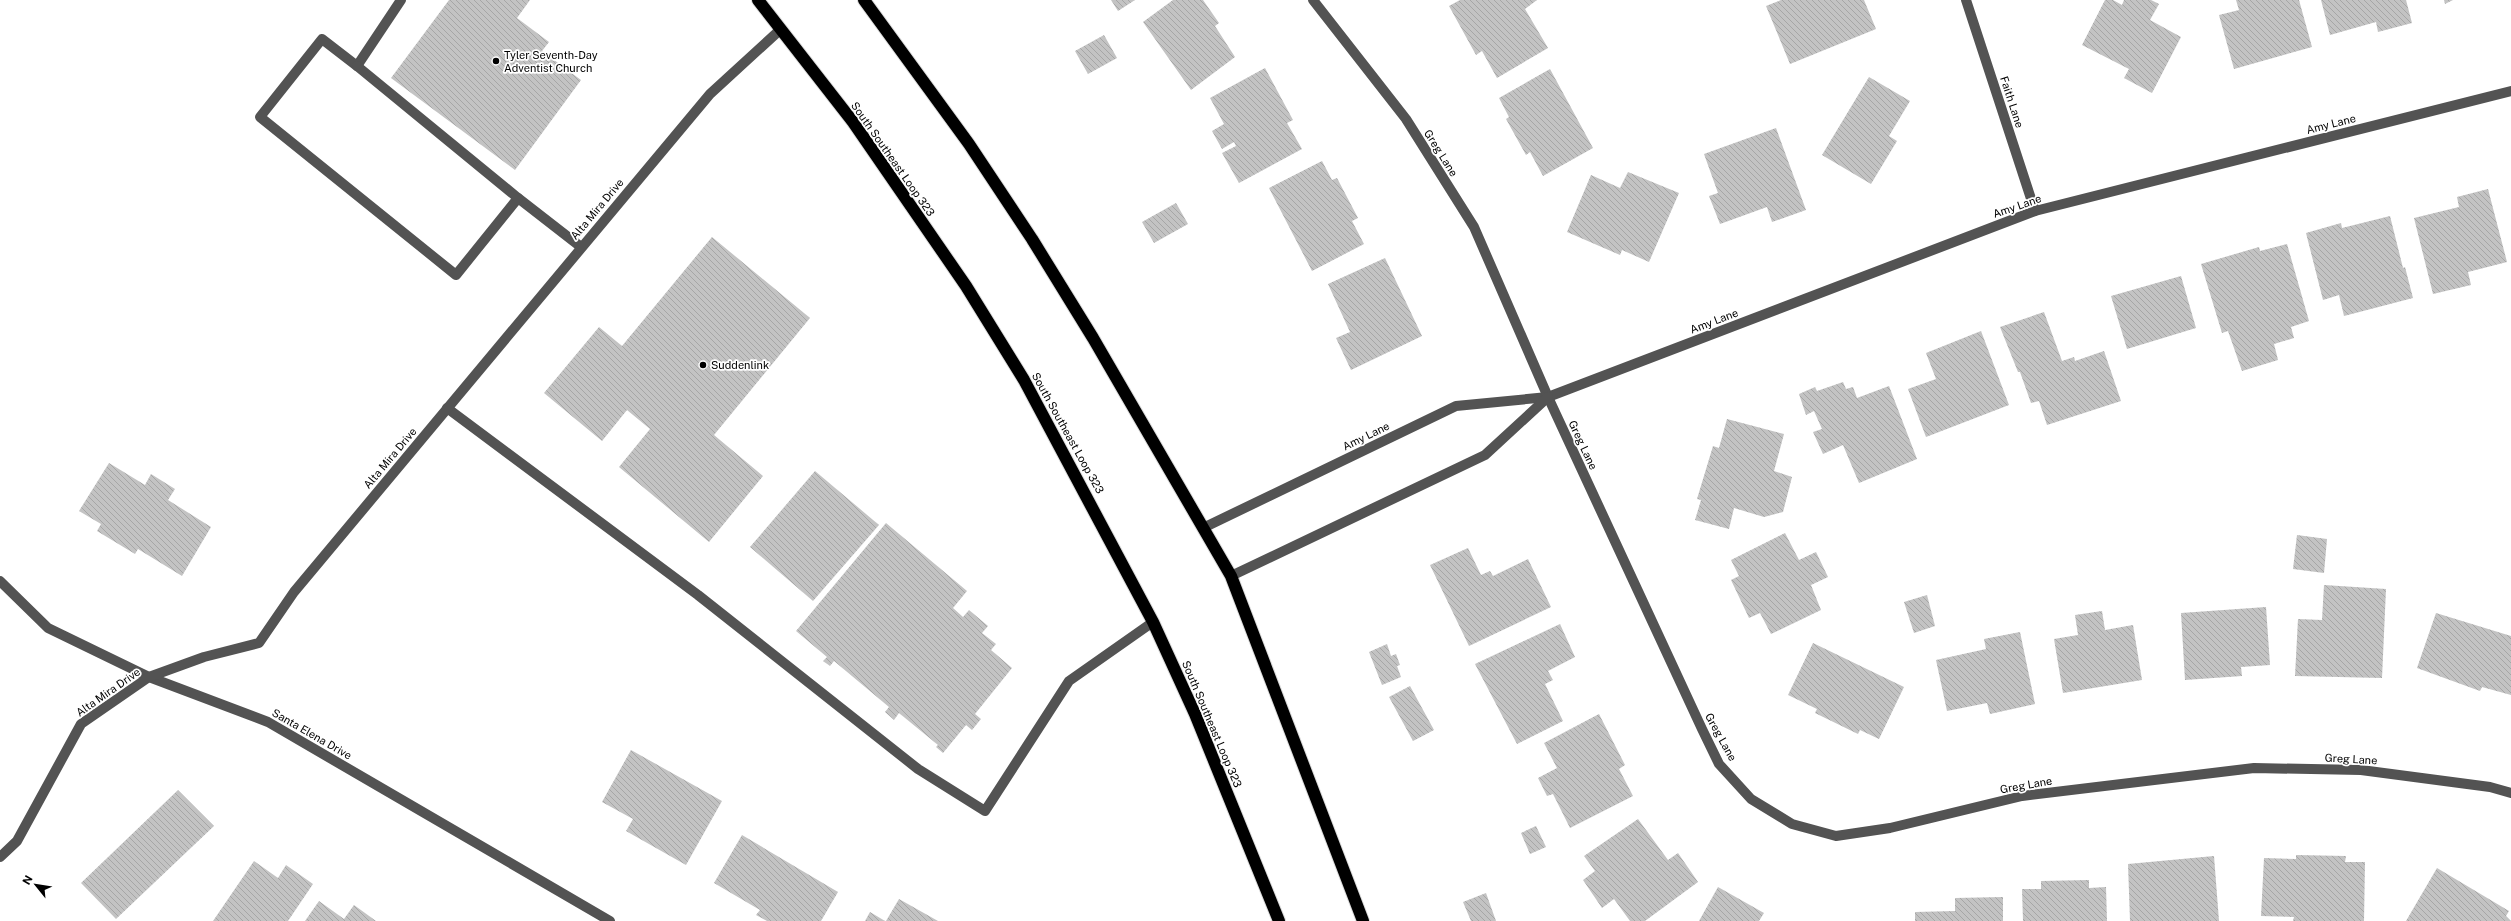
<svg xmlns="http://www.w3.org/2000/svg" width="2511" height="921" font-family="'Public Sans',sans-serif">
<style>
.building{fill:url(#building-back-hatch)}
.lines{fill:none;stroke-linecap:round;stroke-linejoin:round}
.highway-casing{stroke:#dbdbdb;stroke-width:14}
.minor{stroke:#535353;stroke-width:10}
.highway{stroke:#000;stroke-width:12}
.poi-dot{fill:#000;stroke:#fff;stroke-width:1.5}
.labels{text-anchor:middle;stroke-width:3.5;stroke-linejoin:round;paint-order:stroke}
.poi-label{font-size:11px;fill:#000;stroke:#fff;text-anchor:start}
.street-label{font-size:11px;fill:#000;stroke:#fff}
</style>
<defs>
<pattern id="building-back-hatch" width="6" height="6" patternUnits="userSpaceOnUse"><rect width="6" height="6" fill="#c3c3c3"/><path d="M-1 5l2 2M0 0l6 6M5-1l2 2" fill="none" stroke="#a6a6a6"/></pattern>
</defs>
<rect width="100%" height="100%" fill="#fff"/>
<g class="building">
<polygon points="449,0 530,0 517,18 549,42 542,51 581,80 515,170 391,78"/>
<polygon points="1111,0 1135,0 1118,11"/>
<polygon points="1173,0 1203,0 1219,23 1215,26 1235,57 1191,90 1143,22"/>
<polygon points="1460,0 1537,0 1525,9 1548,48 1497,78 1482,51 1476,55 1449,6"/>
<polygon points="1781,0 1864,0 1876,29 1790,64 1766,6"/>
<polygon points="2105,0 2113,0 2122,5 2124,0 2151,0 2159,4 2150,20 2181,37 2152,93 2124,78 2129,69 2082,45"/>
<polygon points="2236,0 2299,0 2312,47 2234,69 2219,15 2239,10"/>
<polygon points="2321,0 2406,0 2412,23 2378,32 2376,22 2330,35"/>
<polygon points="2444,0 2453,0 2445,4"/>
<polygon points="1104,35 1117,58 1088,74 1075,51"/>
<polygon points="1265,68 1293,120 1287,123 1302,149 1239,183 1222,153 1236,146 1234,142 1222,149 1212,131 1224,124 1210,98"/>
<polygon points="1550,69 1593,148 1543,176 1530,152 1526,155 1506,119 1509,117 1499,98"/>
<polygon points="1869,77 1910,101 1889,136 1897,141 1871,184 1822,155"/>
<polygon points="1776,128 1806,210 1772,222 1767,207 1720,224 1709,196 1718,193 1704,154"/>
<polygon points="1322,161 1332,180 1337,178 1358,218 1352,221 1364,244 1312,271 1269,188"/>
<polygon points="1628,172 1679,193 1649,262 1622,250 1620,255 1567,232 1591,175 1620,188"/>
<polygon points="2488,189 2507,262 2468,272 2471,285 2433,294 2414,218 2459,207 2457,197"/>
<polygon points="1176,203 1188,224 1154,243 1142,222"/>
<polygon points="2390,216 2403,268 2405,267 2413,298 2344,316 2339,295 2323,300 2306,233 2341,223 2342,228"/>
<polygon points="712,237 810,318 714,435 763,476 709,542 619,467 650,429 627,410 602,441 544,393 599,327 622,346"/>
<polygon points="2287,244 2309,321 2291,327 2294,338 2274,344 2278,360 2242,371 2228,331 2222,333 2201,264 2259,247 2260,251"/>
<polygon points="1385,258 1422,336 1351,370 1336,338 1350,332 1328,284"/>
<polygon points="2181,276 2196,328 2127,349 2111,296"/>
<polygon points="2044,312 2062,361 2074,357 2075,361 2104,351 2121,401 2047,425 2039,401 2031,403 2020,372 2018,372 2000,327"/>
<polygon points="1981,331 2009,405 1926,437 1908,389 1936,379 1926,353"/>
<polygon points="1843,382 1846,389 1853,387 1857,398 1889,386 1917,459 1859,483 1843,445 1823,454 1813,432 1822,429 1814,411 1806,415 1799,394 1815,387 1817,391"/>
<polygon points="1727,419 1784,434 1774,471 1792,477 1783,512 1764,517 1734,508 1729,529 1695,520 1701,500 1697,499 1713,446 1719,448"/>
<polygon points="109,463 145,485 151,474 175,489 168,500 211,527 182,576 138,549 135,554 97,531 101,524 79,511"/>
<polygon points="815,471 879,525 813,601 750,547"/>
<polygon points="886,523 967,591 953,608 963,617 969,610 988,626 982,633 996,644 991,650 1012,668 975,714 981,719 972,730 966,725 943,753 936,747 938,745 899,713 894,720 885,712 889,707 834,661 830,666 823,661 827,657 796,631"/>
<polygon points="1785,533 1799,560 1816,552 1828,577 1811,585 1821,610 1771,634 1760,613 1749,618 1731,580 1739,576 1731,560"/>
<polygon points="2297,535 2327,539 2324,573 2293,569"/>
<polygon points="1468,548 1481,575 1490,571 1493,576 1528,559 1551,607 1469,646 1430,565"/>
<polygon points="2324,585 2386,589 2382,678 2295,676 2298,619 2322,620"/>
<polygon points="1927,595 1935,626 1914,633 1904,602"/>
<polygon points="2266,607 2270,665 2241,667 2242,676 2185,680 2181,613"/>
<polygon points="2102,611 2105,630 2133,625 2142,680 2063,693 2054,639 2078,635 2075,615"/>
<polygon points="2436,613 2511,636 2511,695 2482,687 2480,691 2417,668"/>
<polygon points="1560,624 1575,657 1548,671 1553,680 1545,684 1563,721 1517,744 1475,664"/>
<polygon points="2020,632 2035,704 1990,714 1987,703 1947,711 1936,660 1986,649 1984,639"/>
<polygon points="1813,643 1904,687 1879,739 1860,730 1858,734 1815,713 1817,709 1788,695"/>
<polygon points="1387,644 1391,656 1396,654 1400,665 1397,666 1401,677 1382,685 1369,652"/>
<polygon points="1410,686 1434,730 1413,741 1389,697"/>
<polygon points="1599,714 1625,765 1619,769 1633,796 1570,828 1553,794 1547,796 1538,778 1557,768 1544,743"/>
<polygon points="631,750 722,801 686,865 626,831 633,819 602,802"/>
<polygon points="178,790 214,826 116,919 81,883"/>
<polygon points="1638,819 1668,860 1678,853 1698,882 1645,921 1630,921 1614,899 1602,908 1583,880 1595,871 1584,856"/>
<polygon points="1536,826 1546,847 1530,854 1521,833"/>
<polygon points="742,835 838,892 821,921 767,921 756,915 760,910 714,883"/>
<polygon points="2296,855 2346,856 2345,862 2365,862 2364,921 2293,921 2294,917 2261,916 2264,858 2296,859"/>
<polygon points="2214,856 2219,921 2130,921 2128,864"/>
<polygon points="254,861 278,878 286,865 313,884 288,921 213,921"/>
<polygon points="2437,868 2509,911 2506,916 2511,921 2406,921"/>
<polygon points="2089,880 2089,888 2106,887 2107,921 2023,921 2022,889 2041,889 2041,881"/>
<polygon points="1718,887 1764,913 1759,921 1699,921"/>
<polygon points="1486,893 1496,921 1471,921 1463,902"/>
<polygon points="2003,897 2003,921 1915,921 1915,912 1955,911 1955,898"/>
<polygon points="899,899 938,921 886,921"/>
<polygon points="319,901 344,919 354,905 376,921 305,921"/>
<polygon points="870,912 885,921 865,921"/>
</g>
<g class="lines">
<defs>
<g id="highway">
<polyline points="758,0 853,122 966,286 1024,380 1153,622 1195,714 1279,921"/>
<polyline points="864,0 969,144 1032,239 1093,338 1231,576 1363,921"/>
</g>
</defs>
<use href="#highway" class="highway-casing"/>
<g class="minor">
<polyline points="401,0 357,66 322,39 260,117 456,275 518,198 581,247"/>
<polyline points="1313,0 1406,119 1474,227 1548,397 1702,729 1719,764 1751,799 1792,824 1836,836 1890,828 2022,796 2254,768 2361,770 2490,787 2511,793"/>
<polyline points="1966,0 2035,211"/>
<polyline points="357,66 518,198"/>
<polyline points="447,408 698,595 918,769 985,811 1069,681 1153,622"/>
<polyline points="1203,528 1456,406 1548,397 2035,211 2511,91"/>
<polyline points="1231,576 1485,455 1548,397"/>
<polyline points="0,581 48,628 149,677 268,722 610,921"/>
<polyline points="0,857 17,841 81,724 149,677 204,657 259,643 294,592 710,94 781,29"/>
</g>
<use href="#highway" class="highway"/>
</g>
<g class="poi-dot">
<circle cx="496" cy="61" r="4"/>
<circle cx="703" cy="365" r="4"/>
</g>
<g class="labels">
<g class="poi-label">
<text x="504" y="59">Tyler Seventh-Day<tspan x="504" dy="13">Adventist Church</tspan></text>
<text x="711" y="369">Suddenlink</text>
</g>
<g class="street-label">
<text transform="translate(2012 102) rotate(72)" y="4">Faith Lane</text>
<text transform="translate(2331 124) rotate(-14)" y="4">Amy Lane</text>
<text transform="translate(1441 153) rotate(58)" y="4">Greg Lane</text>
<text transform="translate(893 159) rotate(55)" y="4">South Southeast Loop 323</text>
<text transform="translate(2017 206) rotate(-19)" y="4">Amy Lane</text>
<text transform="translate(597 209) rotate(-50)" y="4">Alta Mira Drive</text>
<text transform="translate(1714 321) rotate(-21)" y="4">Amy Lane</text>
<text transform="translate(1068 433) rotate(61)" y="4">South Southeast Loop 323</text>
<text transform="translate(1366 436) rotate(-26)" y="4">Amy Lane</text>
<text transform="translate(1583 445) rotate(65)" y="4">Greg Lane</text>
<text transform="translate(390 458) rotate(-50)" y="4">Alta Mira Drive</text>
<text transform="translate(108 692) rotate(-35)" y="4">Alta Mira Drive</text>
<text transform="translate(1212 724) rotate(67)" y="4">South Southeast Loop 323</text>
<text transform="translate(312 734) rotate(30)" y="4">Santa Elena Drive</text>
<text transform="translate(1721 737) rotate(61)" y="4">Greg Lane</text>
<text transform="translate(2351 759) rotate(3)" y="4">Greg Lane</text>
<text transform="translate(2026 785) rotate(-10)" y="4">Greg Lane</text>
</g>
</g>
<g transform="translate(36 885) rotate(300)" stroke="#ffffff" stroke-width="3" paint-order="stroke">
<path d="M0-3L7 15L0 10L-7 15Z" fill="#000000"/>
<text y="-6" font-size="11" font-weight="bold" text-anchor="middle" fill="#000000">N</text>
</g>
</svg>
